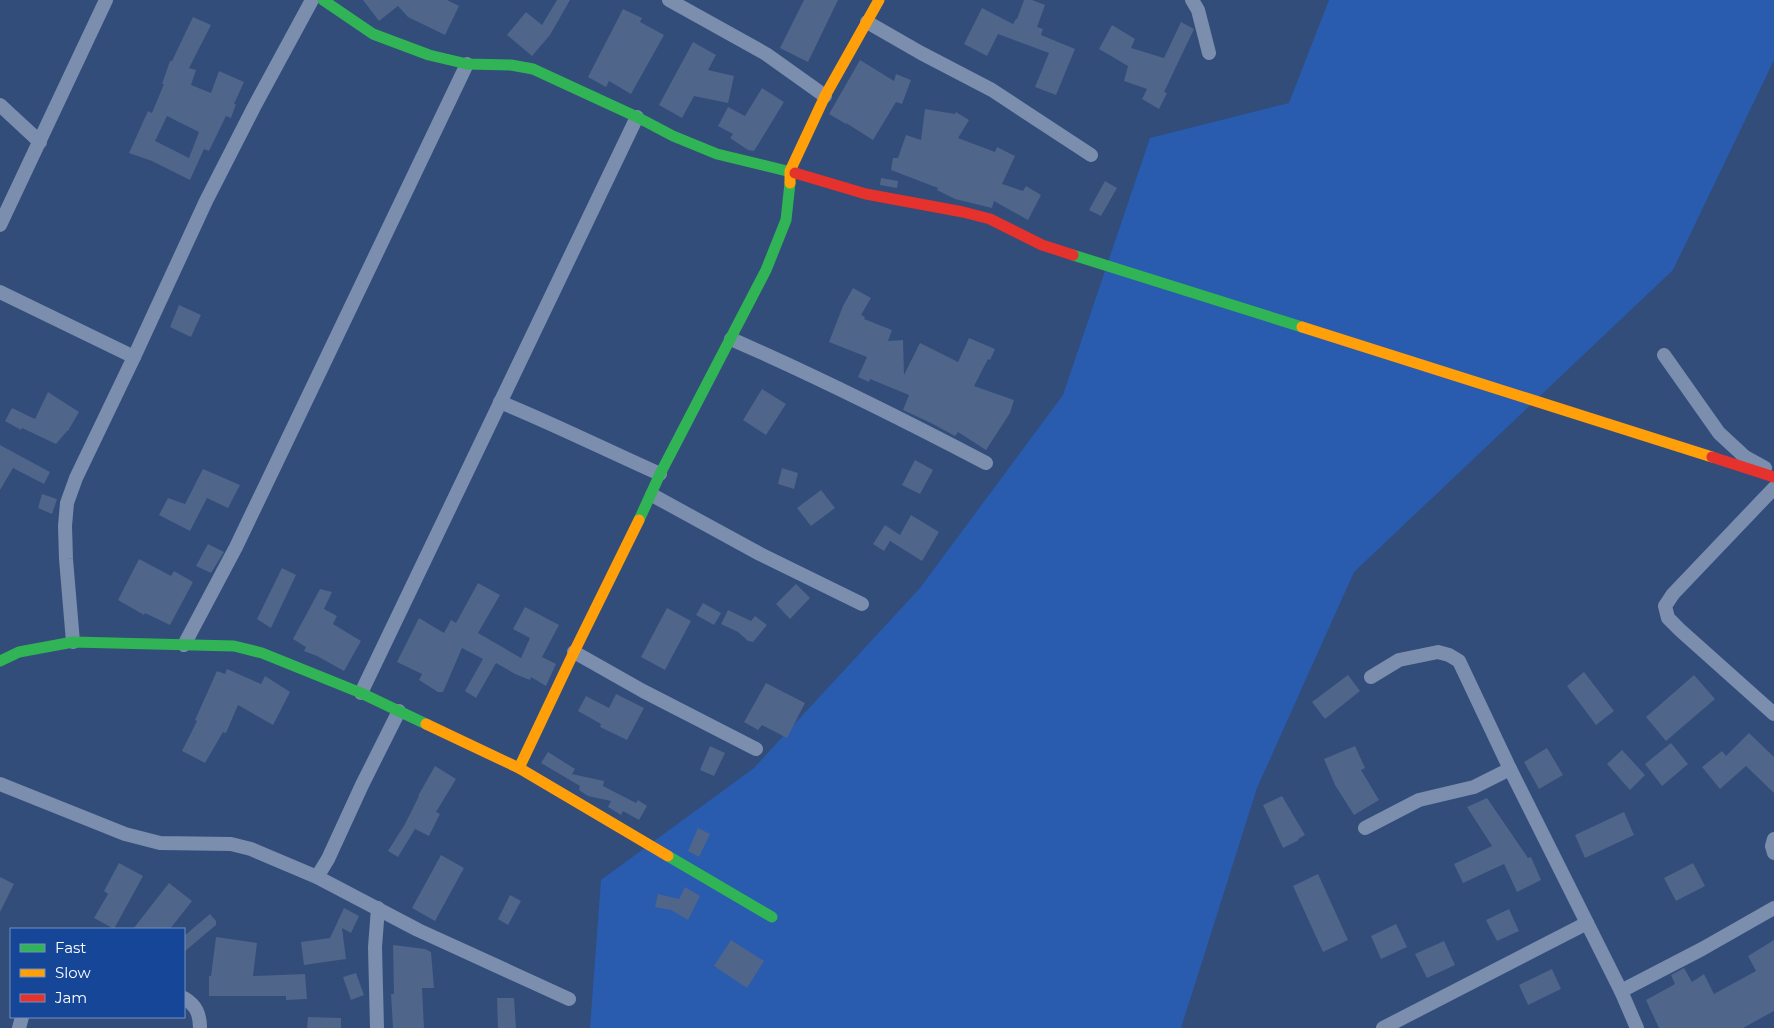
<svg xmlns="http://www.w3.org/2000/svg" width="1774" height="1028" font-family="Montserrat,sans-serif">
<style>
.green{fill:#295cae}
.building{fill:#4f6589;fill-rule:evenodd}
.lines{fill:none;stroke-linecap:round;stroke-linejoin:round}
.street{stroke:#7c8ead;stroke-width:14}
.fast{stroke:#30b455;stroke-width:11}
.slow{stroke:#ff9f0a;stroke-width:11}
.jam{stroke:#e5322d;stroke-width:11}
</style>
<rect width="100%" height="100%" fill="#324d7a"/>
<polygon class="green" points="1329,0 1774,0 1774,60 1673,270 1354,572 1257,788 1181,1028 590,1028 601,880 754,768 920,588 1063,395 1150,138 1289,103"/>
<g class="building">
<polygon points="363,0 447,0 459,6 445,35 408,17 398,6 379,21"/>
<polygon points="557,0 570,0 550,35 532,56 507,35 526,12 542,25"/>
<polygon points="804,0 838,0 808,62 780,48"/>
<polygon points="1024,0 1032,0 1045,5 1037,27 1043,29 1041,35 1075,49 1056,95 1035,87 1049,53 998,34 987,56 964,44 982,8 1013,24 1016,19 1017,19"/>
<polygon points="623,9 642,18 640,22 664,35 631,94 609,81 606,87 588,77"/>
<path d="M193,17L211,25L189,68L196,70L191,85L211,93L219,71L244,82L234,104H236L231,118L226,116L209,151L204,149L190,180L152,161L129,153L148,111L152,113L164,84H162L170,61H172ZM167,116L199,132L189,158L155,141Z"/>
<polygon points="1181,22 1194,29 1164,92 1167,93 1159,109 1142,99 1147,89 1124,81 1128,66 1099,49 1112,25 1135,39 1131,48 1164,58"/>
<polygon points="693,42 716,55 708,70 734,76 728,103 694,96 682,118 659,105"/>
<polygon points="860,60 894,81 896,74 911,80 902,104 896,102 873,140 846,123 846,124 829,114"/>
<polygon points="762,88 784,102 754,151 748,150 730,138 733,134 718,126 728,107 745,116"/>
<polygon points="925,109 955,114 956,112 969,120 958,138 995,152 997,147 1015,156 1002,184 1023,191 1026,186 1041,195 1028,220 994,201 992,208 955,199 937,190 938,188 891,170 893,158 898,158 906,135 921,140"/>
<polygon points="881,178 898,181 897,188 880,185"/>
<polygon points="1105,181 1117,188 1101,216 1089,210"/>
<polygon points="853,288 871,298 861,315 865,317 864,319 892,330 888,341 903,340 904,375 920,343 958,362 969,338 995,349 990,360 988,359 974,386 1014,400 1010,413 986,450 958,432 955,436 931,423 903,410 909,395 870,379 869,382 858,377 867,357 829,342 843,306"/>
<polygon points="179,305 201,315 191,337 170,327"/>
<polygon points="762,389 786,404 766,435 743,420"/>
<polygon points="48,392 79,412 68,431 67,431 56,444 22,428 21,430 5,421 12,408 35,419"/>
<polygon points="0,445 50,472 44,484 13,468 0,490"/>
<polygon points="915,460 933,470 920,494 902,485"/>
<polygon points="782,468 798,473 794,489 778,484"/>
<polygon points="203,469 240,485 228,508 207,498 190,531 159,515 168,498 185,504"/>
<polygon points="821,490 835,508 811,526 797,508"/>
<polygon points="42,494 57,499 52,514 38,508"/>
<polygon points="911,515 939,532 922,561 890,541 884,551 873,544 885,525 900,535"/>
<polygon points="208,544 224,552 211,573 196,566"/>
<polygon points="139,559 171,576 174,571 193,582 170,625 145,613 144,615 118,600"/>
<polygon points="282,568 296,575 271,628 257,619"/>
<polygon points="478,583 500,595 478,633 521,658 530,638 513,629 525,607 559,625 542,657 556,664 546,686 531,677 530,680 515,674 496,663 476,698 465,691 483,659 462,648 443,692 438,692 419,680 422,674 397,662 419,618 444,633 451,620 456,623"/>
<polygon points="796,584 810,598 790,619 776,604"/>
<polygon points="320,589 332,592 324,609 337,616 333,624 361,641 344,671 317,656 304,651 306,647 293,639"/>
<polygon points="703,603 721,613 714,625 696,615"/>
<polygon points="667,608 691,621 665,670 641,657"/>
<polygon points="728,610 751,621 755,616 767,625 753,642 748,641 738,632 721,624"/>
<polygon points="227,669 261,684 265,676 290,692 273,725 238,705 226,733 223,732 205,763 182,751 197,721 195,720 217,671 225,674"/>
<polygon points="1584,672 1614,711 1596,725 1567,686"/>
<polygon points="1348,675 1360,691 1325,719 1312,702"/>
<polygon points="1694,675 1715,699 1666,741 1646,717"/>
<polygon points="766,683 805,703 787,738 762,725 758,730 744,722"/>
<polygon points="616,694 644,708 627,740 600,727 601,724 578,711 586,696 609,708"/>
<polygon points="1749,733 1774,757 1774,793 1746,766 1720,789 1702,767 1722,751 1726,756"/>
<polygon points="1671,743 1688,764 1662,786 1645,764"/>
<polygon points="710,746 725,753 714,776 700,770"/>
<polygon points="1355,746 1365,768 1361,770 1379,800 1354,815 1335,785 1324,759"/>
<polygon points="1547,748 1563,775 1539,789 1524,762"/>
<polygon points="1622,750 1645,775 1630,790 1607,764"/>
<polygon points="548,752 575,769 572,774 604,781 603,786 636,803 638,800 647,806 639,820 623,811 621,815 608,807 611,801 588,796 579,790 580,786 541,763"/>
<polygon points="435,766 456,779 436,812 440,814 429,836 415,829 398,857 388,851 405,824 419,796 418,796"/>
<polygon points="1282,796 1305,835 1298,839 1299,840 1283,848 1263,805"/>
<polygon points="1487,798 1528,858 1531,857 1541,880 1517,892 1504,864 1463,883 1454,864 1492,846 1467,807"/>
<polygon points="1624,812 1634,835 1585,858 1575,835"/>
<polygon points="698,828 710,834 699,857 688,851"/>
<polygon points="441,855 464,868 435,921 412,908"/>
<polygon points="119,863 143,876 114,929 94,918 108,894 104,891"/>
<polygon points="1693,863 1705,886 1676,901 1664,878"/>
<polygon points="1318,874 1348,940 1323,952 1293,886"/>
<polygon points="0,877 14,884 0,912"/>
<polygon points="169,883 192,901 170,929 133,929"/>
<polygon points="685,887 700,896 688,920 671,910 655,907 658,894 679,899"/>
<polygon points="510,895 521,901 508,925 498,919"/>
<polygon points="344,908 359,916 351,933 342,928 346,959 304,965 301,942 330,938"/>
<polygon points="1509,909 1519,931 1497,941 1486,920"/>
<polygon points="210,914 216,921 216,925 184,952 184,936"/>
<polygon points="1396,924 1407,947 1381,959 1371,936"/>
<polygon points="216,937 257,943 253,976 305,974 307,999 286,1000 286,996 209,996 209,976 211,976"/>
<polygon points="731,940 764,961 747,988 714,966"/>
<polygon points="1774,940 1774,1011 1743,1028 1659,1028 1646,1000 1675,984 1671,975 1684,968 1692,982 1704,974 1714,994 1756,971 1748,956"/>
<polygon points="1444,941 1455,965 1427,978 1415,954"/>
<polygon points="393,945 425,949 431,952 434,988 422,988 424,1028 393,1028 391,994 394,994"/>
<polygon points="1552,969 1561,989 1528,1005 1519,985"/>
<polygon points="356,973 364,995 351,1000 343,977"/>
<polygon points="497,998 514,998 516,1028 498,1028"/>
<polygon points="308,1017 341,1018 341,1028 307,1028"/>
</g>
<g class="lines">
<g class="street">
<polyline points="669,0 766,54 825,96"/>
<polyline points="1192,0 1198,10 1209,53"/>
<polyline points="867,22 921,53 992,90 1091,155"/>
<polyline points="0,105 40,142"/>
<polyline points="0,225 106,0"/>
<polyline points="0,292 134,357"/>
<path d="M731,339C818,377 902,419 986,463"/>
<polyline points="1664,355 1719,433 1745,457 1765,468"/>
<path d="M500,402C554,424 606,450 660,474"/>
<polyline points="1774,488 1673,594 1665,606 1668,618 1680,630 1774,714"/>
<polyline points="652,495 760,554 862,604"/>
<polyline points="73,642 66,559 65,526 67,503 76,478 134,357 206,201 254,107 312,0"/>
<polyline points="184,645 236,547 467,64"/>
<polyline points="574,652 643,691 756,749"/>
<polyline points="1371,677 1399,660 1438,652 1449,655 1459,661 1510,769 1621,991 1637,1028"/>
<polyline points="361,693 637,117"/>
<polyline points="0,784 125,834 160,843 231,844 251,849 317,877 418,930 569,999"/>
<polyline points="1365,828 1419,800 1474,787 1510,769"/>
<polyline points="1774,839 1772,846 1774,853"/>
<polyline points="317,877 328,859 362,785 399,711"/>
<polyline points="1621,991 1702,949 1774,908"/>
<path d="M184,998C196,1005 200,1014 200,1028"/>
<polyline points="19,1028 22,1017"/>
<polyline points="377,1028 375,947 378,908"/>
<polyline points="1383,1028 1587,923"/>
</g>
<g class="fast">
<polyline points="323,0 373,34 429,55 467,64 511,65 533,69 637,117 673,136 717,154 795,173"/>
<polyline points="1073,255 1302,327"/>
<polyline points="639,520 660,474 766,270 786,220 790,183"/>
<polyline points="0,661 19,652 73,642 234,646 262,653 361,693 426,724"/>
<polyline points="668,856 772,917"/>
</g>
<g class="slow">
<polyline points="790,183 790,171 825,96 879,0"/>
<polyline points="1302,327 1712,457"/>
<polyline points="426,724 519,768 668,856"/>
<polyline points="519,768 574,652 639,520"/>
</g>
<g class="jam">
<polyline points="795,173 866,194 963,212 990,219 1042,245 1073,255"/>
<polyline points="1712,457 1774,477"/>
</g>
</g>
<rect x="10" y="928" width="175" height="90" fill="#154697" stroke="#7390c1"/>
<rect x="20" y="944" width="25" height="8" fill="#30b455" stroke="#7390c1"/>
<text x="55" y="953" font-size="15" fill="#ffffff">Fast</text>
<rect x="20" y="969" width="25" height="8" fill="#ff9f0a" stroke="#7390c1"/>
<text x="55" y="978" font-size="15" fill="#ffffff">Slow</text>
<rect x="20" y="994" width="25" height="8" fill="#e5322d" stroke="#7390c1"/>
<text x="55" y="1003" font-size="15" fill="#ffffff">Jam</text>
</svg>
